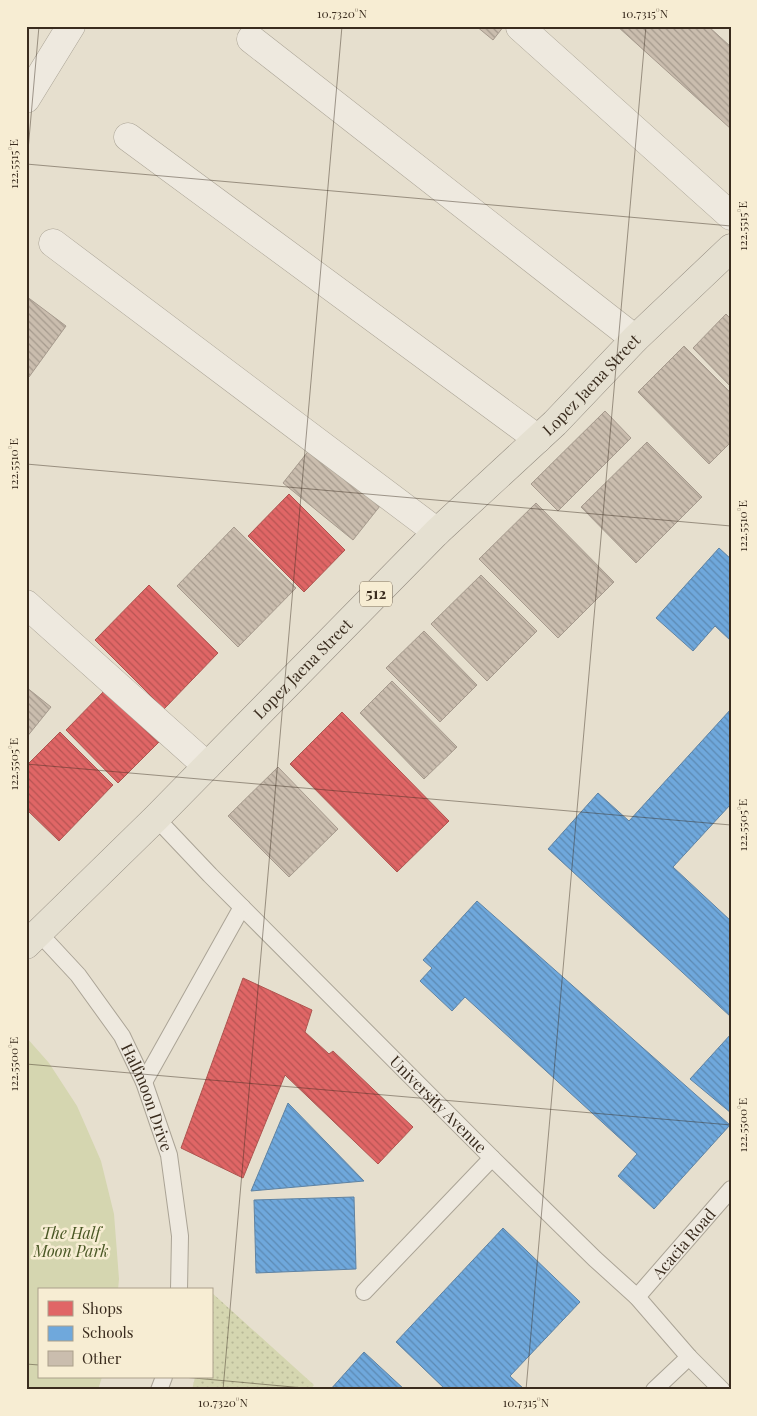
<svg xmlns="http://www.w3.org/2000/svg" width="757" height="1416" font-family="'Playfair Display',serif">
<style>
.green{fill:#d5d6b0}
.garden{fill:url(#garden-dots)}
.shops{fill:url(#shops-back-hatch);stroke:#ae5550}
.schools{fill:url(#schools-back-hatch);stroke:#5f83a3}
.building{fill:url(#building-back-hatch);stroke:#a69a8d}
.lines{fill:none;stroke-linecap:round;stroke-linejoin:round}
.lane-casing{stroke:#aba496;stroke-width:18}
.street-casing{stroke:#aba496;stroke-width:29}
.primary-casing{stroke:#91897e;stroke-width:29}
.lane{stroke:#eee9df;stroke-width:16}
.street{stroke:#eee9df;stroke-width:28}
.primary{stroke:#e5e0d1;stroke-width:28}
.ticks{fill:none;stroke:#3a2c1e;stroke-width:1;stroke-opacity:0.45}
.labels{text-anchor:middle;stroke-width:5;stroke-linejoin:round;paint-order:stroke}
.shield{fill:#f7edd3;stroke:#736654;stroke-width:1}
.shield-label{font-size:15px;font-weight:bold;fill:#3a2c1e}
.street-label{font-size:16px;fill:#3a2c1e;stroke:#f7edd3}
.park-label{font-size:16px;font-style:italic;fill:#495724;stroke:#f7edd3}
.neatline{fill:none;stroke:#3a2c1e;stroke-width:2}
.ticks-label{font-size:12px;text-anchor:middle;fill:#3a2c1e}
</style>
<defs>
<pattern id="garden-dots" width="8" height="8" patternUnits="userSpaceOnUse" patternTransform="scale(1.25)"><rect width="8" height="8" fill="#d5d6b0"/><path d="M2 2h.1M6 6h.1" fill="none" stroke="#b8b897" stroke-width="1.8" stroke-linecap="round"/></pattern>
<pattern id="shops-back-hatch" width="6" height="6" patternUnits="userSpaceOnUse" patternTransform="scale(1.25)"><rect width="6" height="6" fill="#e06666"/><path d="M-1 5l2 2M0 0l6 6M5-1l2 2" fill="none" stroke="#b75453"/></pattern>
<pattern id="schools-back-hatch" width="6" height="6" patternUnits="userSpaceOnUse" patternTransform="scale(1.25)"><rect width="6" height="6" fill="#6fa8dc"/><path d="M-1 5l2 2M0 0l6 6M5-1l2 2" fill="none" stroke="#5c89b2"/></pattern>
<pattern id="building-back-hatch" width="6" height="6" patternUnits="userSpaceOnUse" patternTransform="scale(1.25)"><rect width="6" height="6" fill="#cabdae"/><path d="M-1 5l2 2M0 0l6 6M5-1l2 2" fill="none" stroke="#a59a8d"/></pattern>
</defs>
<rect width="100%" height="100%" fill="#e6dfce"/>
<polygon class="green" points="26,1037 49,1063 77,1106 101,1161 114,1214 119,1279 118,1290 39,1290 39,1377 102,1377 98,1390 26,1390"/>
<polygon class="garden" points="211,1292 314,1385 310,1390 192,1390 195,1377 211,1377"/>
<g class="shops">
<polygon points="289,494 345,550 304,592 248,536"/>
<polygon points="149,585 218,653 164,709 95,640"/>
<polygon points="107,688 160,741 118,783 66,730"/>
<polygon points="342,712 449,821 397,872 290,764"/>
<polygon points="60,732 113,785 59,841 26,809 26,766"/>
<polygon points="243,978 312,1010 305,1032 329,1054 333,1051 413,1127 378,1164 285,1075 243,1178 181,1148"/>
</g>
<g class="schools">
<polygon points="719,548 731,559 731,641 715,626 693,651 656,618"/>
<polygon points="731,709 731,804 673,867 731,921 731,1017 548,849 598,793 629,821"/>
<polygon points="477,901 730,1125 654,1209 618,1176 637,1154 465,997 452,1011 420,981 432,968 423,960"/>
<polygon points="731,1034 731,1113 690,1079"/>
<polygon points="288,1103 364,1181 251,1191"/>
<polygon points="354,1197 356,1269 256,1273 254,1200"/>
<polygon points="503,1228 580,1302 510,1376 525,1390 446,1390 396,1342"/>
<polygon points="364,1352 405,1390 330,1390"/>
</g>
<g class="building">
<polygon points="476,26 504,26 493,40"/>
<polygon points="617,26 708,26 731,47 731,129"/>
<polygon points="26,296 66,326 29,377 26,375"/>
<polygon points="726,314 731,319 731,387 693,348"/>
<polygon points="684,346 731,393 731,442 709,464 638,392"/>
<polygon points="605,411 631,438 558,511 531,484"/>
<polygon points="647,442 702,497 636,563 581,507"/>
<polygon points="310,449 380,506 353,540 283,483"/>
<polygon points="536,503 614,582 558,638 479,559"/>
<polygon points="234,527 296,588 238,647 177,586"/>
<polygon points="481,575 537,631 487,681 431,624"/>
<polygon points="424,631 477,685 440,722 386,668"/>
<polygon points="392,681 457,747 424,779 360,713"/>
<polygon points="26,687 51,707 26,738"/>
<polygon points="278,767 338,829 289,877 228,816"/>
</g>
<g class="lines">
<defs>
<g id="lane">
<path id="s1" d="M156,818L210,875L492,1158L595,1259L637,1297L689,1357L722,1390"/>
<path id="s2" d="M39,933L78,975L122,1036L144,1082L169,1155L180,1236L179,1290"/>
<polyline points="144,1082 242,907"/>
<polyline points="364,1292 492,1158"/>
<path id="s3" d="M637,1297L731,1189"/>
<polyline points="159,1390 164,1377"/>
<polyline points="654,1390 689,1357"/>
</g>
<g id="street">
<polyline points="520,27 731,216"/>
<polyline points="251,39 635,339"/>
<polyline points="26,99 71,26"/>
<polyline points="128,137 538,439"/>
<polyline points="53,243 437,532"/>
<polyline points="26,604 207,766"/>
</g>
<g id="primary">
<path id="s4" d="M26,945L156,818L437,532L555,423L635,339L731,248"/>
</g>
</defs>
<use href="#lane" class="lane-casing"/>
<use href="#street" class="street-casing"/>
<use href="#primary" class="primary-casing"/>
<use href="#lane" class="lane"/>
<use href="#street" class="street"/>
<use href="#primary" class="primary"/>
</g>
<path class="ticks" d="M26,164L731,226M26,173L39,26M26,464L731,526M26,764L731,825M26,1064L731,1125M26,1364L39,1365M183,1377L326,1390M223,1390L342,26M526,1390L646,26"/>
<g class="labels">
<rect class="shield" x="360" y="581.5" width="32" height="25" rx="4"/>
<g class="shield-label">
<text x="376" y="599">512</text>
</g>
<g class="street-label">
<text dy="6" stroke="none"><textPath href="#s4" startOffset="796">Lopez Jaena Street</textPath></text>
<text dy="6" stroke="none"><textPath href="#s4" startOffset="391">Lopez Jaena Street</textPath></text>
<text dy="6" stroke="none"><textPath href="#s2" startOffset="199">Halfmoon Drive</textPath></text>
<text dy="6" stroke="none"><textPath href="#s1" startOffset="402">University Avenue</textPath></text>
<text dy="6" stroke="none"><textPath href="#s3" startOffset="71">Acacia Road</textPath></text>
</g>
<g class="park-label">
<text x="71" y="1239">The Half<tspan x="71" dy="18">Moon Park</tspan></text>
</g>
</g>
<rect width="757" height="1416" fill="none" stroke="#f7edd3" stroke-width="55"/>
<rect x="38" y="1288" width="175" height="90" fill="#f7edd3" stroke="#aba08b"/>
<rect x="48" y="1301" width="25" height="15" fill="#e06666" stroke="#aba08b"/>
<text x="82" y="1314" font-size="15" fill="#3a2c1e">Shops</text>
<rect x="48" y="1326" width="25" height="15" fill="#6fa8dc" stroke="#aba08b"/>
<text x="82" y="1338" font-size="15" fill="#3a2c1e">Schools</text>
<rect x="48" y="1351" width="25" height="15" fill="#cabdae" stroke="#aba08b"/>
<text x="82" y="1364" font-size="15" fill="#3a2c1e">Other</text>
<rect x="28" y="28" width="702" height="1360" class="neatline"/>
<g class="ticks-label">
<text x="342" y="18">10.7320°N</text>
<text x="645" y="18">10.7315°N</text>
<text transform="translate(14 164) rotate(-90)" y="4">122.5515°E</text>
<text transform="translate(743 226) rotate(-90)" y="4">122.5515°E</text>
<text transform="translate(14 464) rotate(-90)" y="4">122.5510°E</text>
<text transform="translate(743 526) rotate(-90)" y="4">122.5510°E</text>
<text transform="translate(14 764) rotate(-90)" y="4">122.5505°E</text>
<text transform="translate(743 825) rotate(-90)" y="4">122.5505°E</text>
<text transform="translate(14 1064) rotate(-90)" y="4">122.5500°E</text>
<text transform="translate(743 1125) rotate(-90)" y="4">122.5500°E</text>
<text x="223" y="1407">10.7320°N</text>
<text x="526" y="1407">10.7315°N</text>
</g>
</svg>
